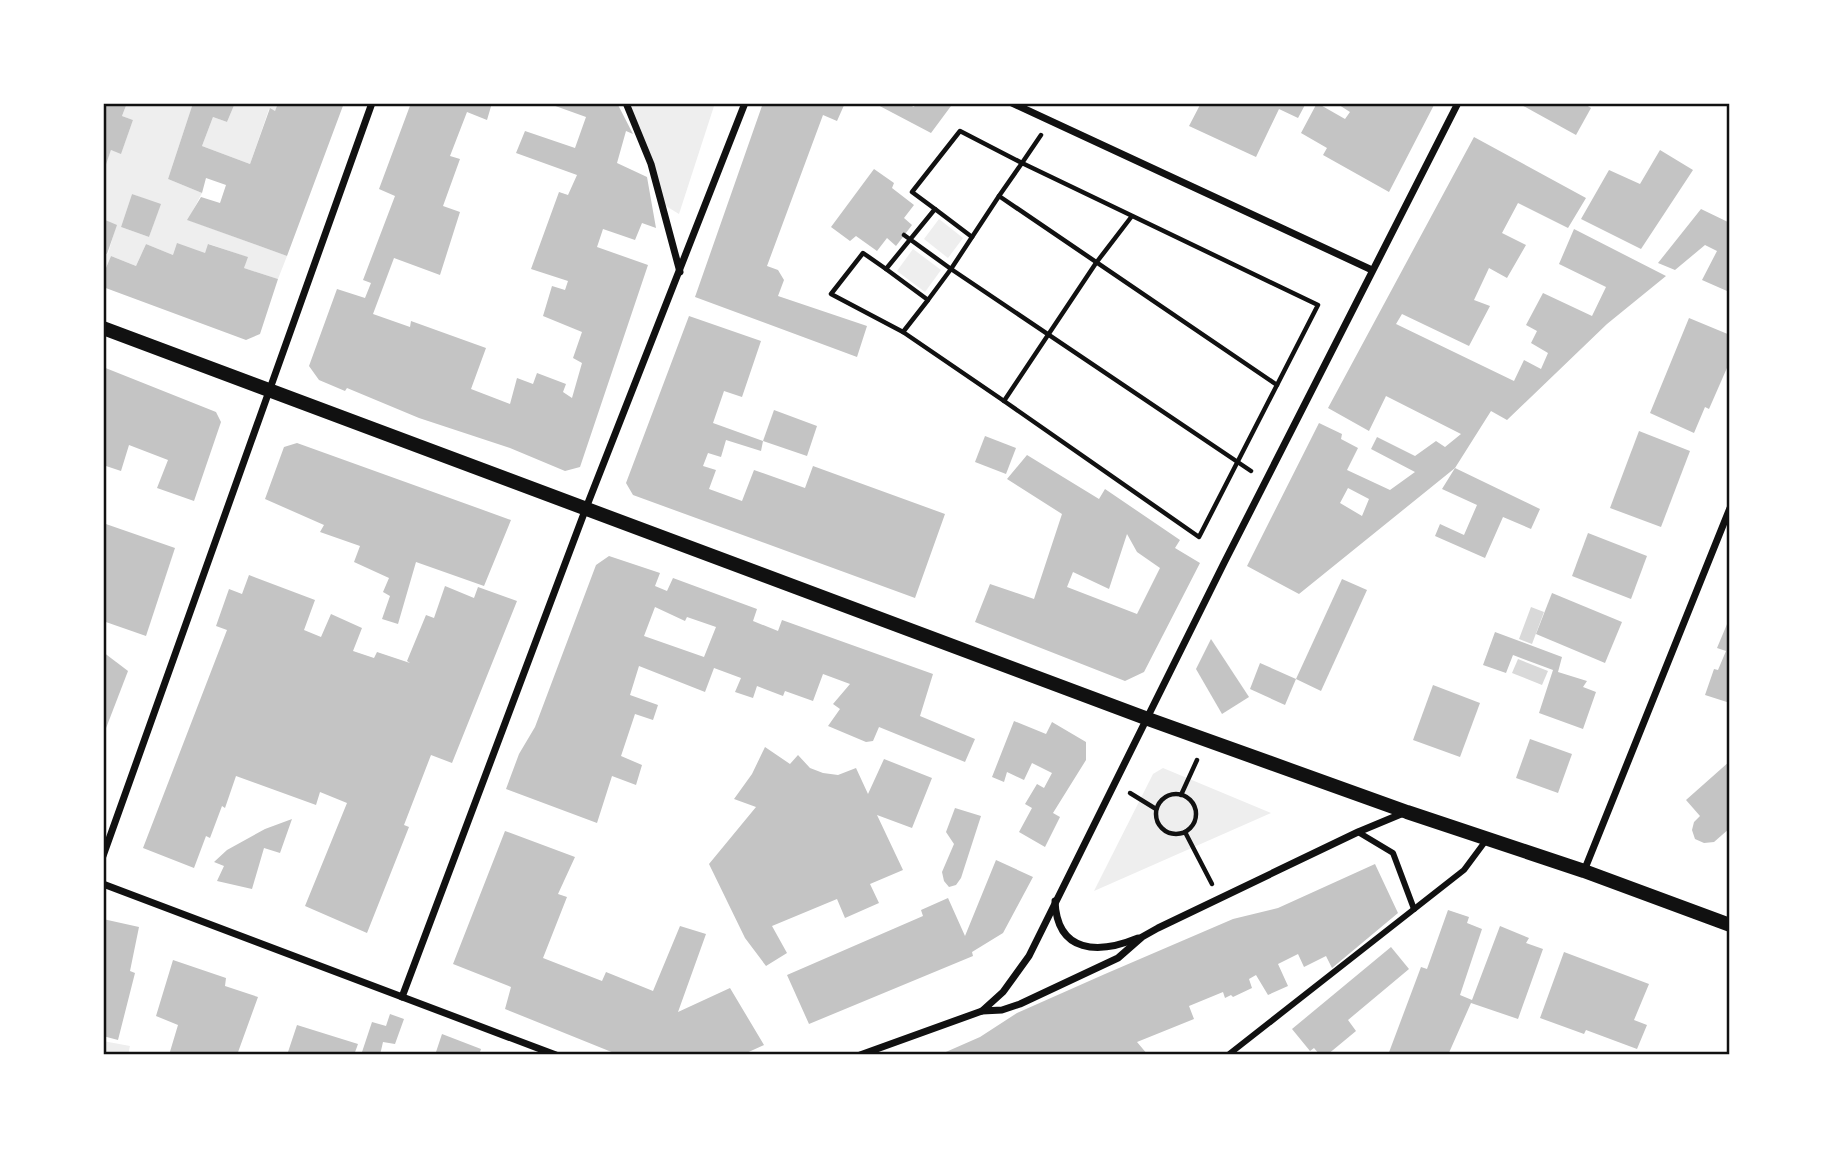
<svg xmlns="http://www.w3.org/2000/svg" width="1833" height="1158" font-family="'PT Sans Narrow',sans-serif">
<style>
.green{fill:#eee;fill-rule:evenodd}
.water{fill:#d9d9d9}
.building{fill:#c4c4c4;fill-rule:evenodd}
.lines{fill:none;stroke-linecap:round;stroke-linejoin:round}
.path{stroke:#111;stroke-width:4.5}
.pedestrian{stroke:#111;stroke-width:6}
.minor{stroke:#111;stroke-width:7}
.secondary{stroke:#111;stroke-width:14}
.neatline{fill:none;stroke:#111;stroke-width:2.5}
</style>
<rect width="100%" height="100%" fill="#fff"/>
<g class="green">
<path d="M127,103H193L168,179L202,193L188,220L287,256L278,279L244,268L247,257L209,244L205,253L173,255L146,244L136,266L111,256L103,275V253L108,254L116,226L103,219V171L111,150L121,153L133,120L122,116ZM132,194L160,205L149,237L121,227Z"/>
<polygon points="235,103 278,103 275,111 269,109 250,164 202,146 213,117 227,122"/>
<polygon points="626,103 715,103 679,214 661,203 651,164"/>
<polygon points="939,219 963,238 948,258 924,239"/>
<polygon points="913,249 941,270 925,292 897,271"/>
<polygon points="1163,768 1271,813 1094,891 1153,774"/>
<polygon points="103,1041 130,1046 128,1055 103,1055"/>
</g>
<g class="water">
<polygon points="1531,607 1544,612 1532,644 1519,639"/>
<polygon points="1518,659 1548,671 1542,685 1512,673"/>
</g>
<g class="building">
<polygon points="103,103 127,103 122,116 133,120 121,154 111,150 104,170"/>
<polygon points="193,103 235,103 227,122 213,117 202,146 250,164 270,108 275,111 278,103 344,103 287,256 187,220 201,197 220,203 226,185 206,178 202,193 168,179"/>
<polygon points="411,103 492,103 487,120 467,112 450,156 460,159 443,206 460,212 440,275 394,258 373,314 410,327 411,321 486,348 471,389 510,404 517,378 533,384 537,373 566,384 563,392 572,398 582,363 573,358 582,332 543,316 552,286 565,290 568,281 531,269 559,192 568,195 577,175 516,153 525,131 575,148 586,117 547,103 617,103 633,134 626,131 617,163 647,177 656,228 642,223 635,240 603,229 597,247 648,265 580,467 565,471 510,448 419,418 347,388 345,391 319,380 309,366 337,289 365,298 371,283 363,280 395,196 379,189"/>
<polygon points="763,103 845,103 837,121 823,115 767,266 778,270 784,280 778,296 867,326 857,357 695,297"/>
<polygon points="874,103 905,103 914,107 916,103 951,106 931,133"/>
<polygon points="1201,103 1306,103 1298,118 1279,109 1256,157 1189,126"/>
<polygon points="1317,103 1345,119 1350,112 1336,103 1435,103 1389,192 1323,155 1327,148 1301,133"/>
<polygon points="1518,103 1583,103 1591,108 1576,135"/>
<path d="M1474,137L1586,198L1568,228L1518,203L1502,233L1526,245L1507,278L1489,268L1474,300L1490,306L1469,346L1402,314L1396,324L1514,381L1524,360L1541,369L1548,353L1531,343L1537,331L1526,325L1543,293L1592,316L1606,287L1559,264L1574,229L1666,276L1607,324L1507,420L1491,411L1455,468L1299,594L1247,566L1319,423L1342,434L1341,439L1358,448L1347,470L1390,490L1415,472L1371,449L1377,437L1415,456L1436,441L1445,447L1461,434L1386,396L1369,431L1328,408ZM1348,488L1369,499L1362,516L1340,503Z"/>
<polygon points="1660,150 1693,170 1641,249 1581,219 1609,170 1640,184"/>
<polygon points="874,169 894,183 892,188 914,205 904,218 912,225 896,246 887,238 877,251 856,236 850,241 831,227"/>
<polygon points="132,194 161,204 149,237 121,227"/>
<polygon points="1701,209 1730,223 1727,291 1702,280 1717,251 1705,245 1675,270 1658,263"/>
<polygon points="103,219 117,225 107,254 103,253"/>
<polygon points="177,243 205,253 208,244 248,257 244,268 278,279 260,334 246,340 103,287 103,275 111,256 136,266 146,244 173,255"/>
<polygon points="689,316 761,341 742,397 724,391 713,423 763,441 761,451 726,440 721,457 708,453 703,466 716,470 709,489 742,501 754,470 805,488 813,466 945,514 915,598 633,495 626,483"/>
<polygon points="1689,318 1730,335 1730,361 1709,409 1705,407 1694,433 1650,413"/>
<polygon points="103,367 216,412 221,422 194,501 157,488 168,460 129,445 121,471 103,465"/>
<polygon points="774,410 817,426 807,456 763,441"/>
<polygon points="1639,431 1690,451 1661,527 1610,508"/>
<polygon points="985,436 1016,448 1006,474 975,462"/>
<polygon points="297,443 511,520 484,586 416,562 398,624 382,619 390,596 383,592 389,578 354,562 360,546 320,532 324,525 265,499 284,447"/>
<path d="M1027,455L1099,499L1105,489L1180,540L1175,548L1200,563L1144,672L1125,681L975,622L990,584L1034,599L1062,514L1007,479ZM1127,534L1137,552L1160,568L1137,614L1067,587L1073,572L1109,589Z"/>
<polygon points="1455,468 1540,509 1531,529 1503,517 1485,558 1435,536 1440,524 1464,535 1477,505 1442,489"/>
<polygon points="103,523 175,548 146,636 103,621"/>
<polygon points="1588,533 1647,556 1631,599 1572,576"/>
<path d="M609,556L660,573L655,586L667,591L673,578L757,609L753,621L778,631L782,620L933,674L920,716L975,739L965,762L879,727L873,741L866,742L828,726L840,709L833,704L850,684L823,674L813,701L785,691L783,696L757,686L753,698L735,692L741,678L714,668L705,692L639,666L630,695L658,705L653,720L635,714L621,756L642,765L636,785L612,776L597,823L506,789L519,754L535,727L596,565ZM655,607L685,621L687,617L716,627L704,657L644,636Z"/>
<polygon points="249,575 315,600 304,630 321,637 331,614 362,628 353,651 374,658 377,652 410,663 407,661 426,615 434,618 445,586 474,598 478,587 517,601 452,763 431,755 404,825 409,827 367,933 305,906 347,803 320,792 316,805 236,776 225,808 222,806 210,838 206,836 194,868 143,848 227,630 216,626 229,589 242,594"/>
<polygon points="1342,579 1367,590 1321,691 1296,679"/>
<polygon points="1552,593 1622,622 1605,663 1536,634"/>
<polygon points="1730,617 1730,703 1705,695 1714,669 1718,670 1726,651 1717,648"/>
<polygon points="1495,632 1562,657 1558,672 1587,681 1583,687 1596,692 1583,729 1539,713 1553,670 1513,655 1506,673 1483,665"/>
<polygon points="1211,639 1249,697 1222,714 1196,669"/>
<polygon points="103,652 128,671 103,736"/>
<polygon points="1260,663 1296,679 1285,705 1250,689"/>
<polygon points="1433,685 1480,703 1460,757 1413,740"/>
<polygon points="1014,721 1046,734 1052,722 1086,742 1086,760 1053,813 1060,817 1045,847 1019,832 1032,808 1025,804 1037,784 1044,788 1052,773 1032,763 1024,780 1007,772 1004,782 992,777"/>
<polygon points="1530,739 1572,754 1558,793 1516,778"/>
<polygon points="765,747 790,764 798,755 810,768 823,773 838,775 856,768 868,794 884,759 932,778 912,828 877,815 903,870 870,884 879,903 845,918 837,899 772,926 787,953 766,966 745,938 709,864 756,807 734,799 752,774"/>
<polygon points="1730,761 1730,828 1714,842 1704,843 1695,839 1692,830 1694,822 1700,816 1686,800"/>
<polygon points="955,808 981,816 961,878 956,885 949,887 944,881 942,872 954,844 946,832"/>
<polygon points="292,819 280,853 264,848 252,889 217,881 224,866 214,862 227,850 265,829"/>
<polygon points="505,831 575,857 558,894 567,897 543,958 602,981 606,972 653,991 680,926 706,934 678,1012 730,988 764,1045 742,1055 619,1055 505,1009 511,987 453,964"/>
<polygon points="996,860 1033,877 1003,933 972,952 973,956 809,1024 787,975 923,916 921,910 948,898 965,936"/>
<polygon points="1375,864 1398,913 1332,968 1326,956 1304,967 1298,954 1278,964 1288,986 1268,995 1256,975 1249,979 1252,988 1233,997 1231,995 1225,998 1223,992 1189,1006 1194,1019 1137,1042 1148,1055 939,1055 980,1037 1017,1013 1105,974 1233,919 1278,908"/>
<polygon points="1448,910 1469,917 1467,923 1482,929 1460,995 1472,1000 1500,926 1529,938 1526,943 1543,949 1518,1019 1471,1003 1448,1055 1388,1055 1421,967 1427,969"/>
<polygon points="103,919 139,927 130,971 135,973 118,1040 103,1036"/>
<polygon points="1391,947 1409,969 1348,1020 1356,1031 1327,1055 1320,1055 1314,1048 1310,1051 1292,1029"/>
<polygon points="1564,952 1649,984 1634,1020 1647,1025 1637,1049 1586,1030 1584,1034 1540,1018"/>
<polygon points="173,960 226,978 225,986 258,997 237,1055 169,1055 178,1025 156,1016"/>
<polygon points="390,1014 404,1019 395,1044 383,1042 380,1055 361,1055 372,1022 386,1026"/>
<polygon points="297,1025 358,1044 354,1055 287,1055"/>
<polygon points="442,1034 481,1049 479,1055 435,1055"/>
</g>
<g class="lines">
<g class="path">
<polyline points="999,196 1022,163 1318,305 1199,537 1004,401 1096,263 1132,216"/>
<polyline points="935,209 912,192 960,131 1022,163 1041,135"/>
<polyline points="904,235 951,269 928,300 886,269 935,209 972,237"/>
<polyline points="886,269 863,253 831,294 903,332 1004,401"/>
<polyline points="903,332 928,300"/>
<polyline points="1251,471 951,269 999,196 1277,385"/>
<polyline points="1130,793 1156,809"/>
<circle cx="1176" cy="814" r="20"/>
<polyline points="1181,795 1197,760"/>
<polyline points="1185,832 1212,884"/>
</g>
<g class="pedestrian">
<polyline points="1358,832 1393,853 1414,909"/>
<polyline points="1228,1055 1464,870 1487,839"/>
</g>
<g class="minor">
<polyline points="626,103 651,164 680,272"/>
<polyline points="1012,103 1372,270"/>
<polyline points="103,856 372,103"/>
<polyline points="1584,871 1730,508"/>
<polyline points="103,884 556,1055"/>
<path d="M1055,901C1057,954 1099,954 1138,938"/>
<polyline points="402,997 586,508 745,103"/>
<polyline points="982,1011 1003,992 1029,956 1224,563 1458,103"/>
<polyline points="860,1055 982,1011 1002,1010 1020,1004 1118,958 1142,937 1158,928 1358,832 1406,812"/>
</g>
<polyline class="secondary" points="103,328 1148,719 1407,812 1584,871 1730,925"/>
</g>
<rect width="1833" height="1158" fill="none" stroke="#ffffff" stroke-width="210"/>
<rect x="105" y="105" width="1623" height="948" class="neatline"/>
</svg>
